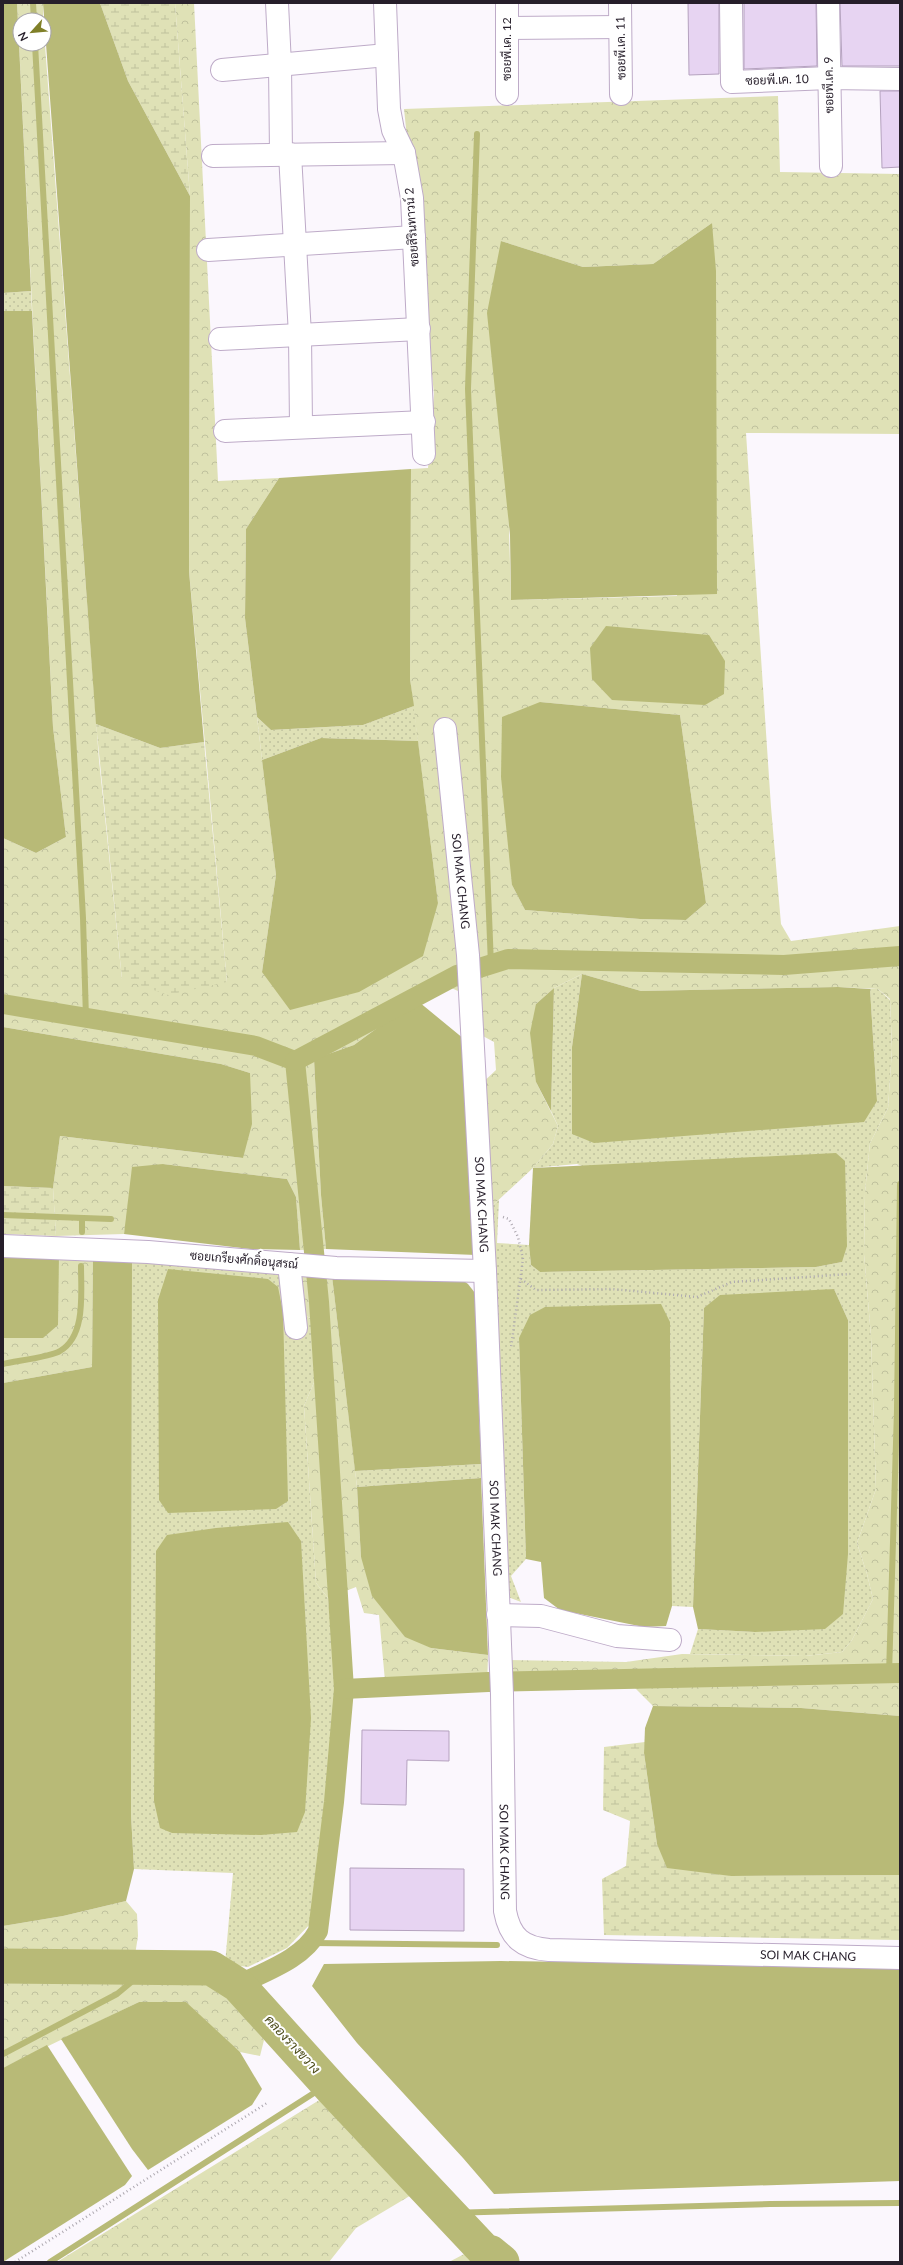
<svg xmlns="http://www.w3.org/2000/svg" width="903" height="2265" font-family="Lato,Sarabun,sans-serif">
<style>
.grass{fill:url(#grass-dots)}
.forest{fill:url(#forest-crowns);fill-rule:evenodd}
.wetland{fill:url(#wetland-marsh)}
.water{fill:#b8ba77}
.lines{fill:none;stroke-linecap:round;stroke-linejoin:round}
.stream{stroke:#b8ba77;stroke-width:6}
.canal{stroke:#b8ba77;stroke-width:20}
.river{stroke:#b8ba77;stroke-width:35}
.building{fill:#e7d4f2;stroke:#b5a2bf}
.minor-casing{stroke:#beabc8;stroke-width:24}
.path{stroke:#ada8b0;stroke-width:2.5;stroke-dasharray:1 3;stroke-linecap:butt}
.minor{stroke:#fff;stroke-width:22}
.labels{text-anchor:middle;stroke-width:4;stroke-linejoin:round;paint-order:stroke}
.street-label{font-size:12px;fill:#261e2a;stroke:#fff}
.water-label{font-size:13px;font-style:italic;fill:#4c4c19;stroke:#fff}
</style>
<defs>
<pattern id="grass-dots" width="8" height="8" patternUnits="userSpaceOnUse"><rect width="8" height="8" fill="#dfe1b6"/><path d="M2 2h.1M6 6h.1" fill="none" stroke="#bfc19d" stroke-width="1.8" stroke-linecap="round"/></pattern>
<pattern id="forest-crowns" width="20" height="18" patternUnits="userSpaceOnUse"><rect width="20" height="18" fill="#dfe1b6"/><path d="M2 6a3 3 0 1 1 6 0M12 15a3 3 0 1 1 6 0" fill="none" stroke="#bfc19d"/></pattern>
<pattern id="wetland-marsh" width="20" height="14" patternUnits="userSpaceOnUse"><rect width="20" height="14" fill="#dfe1b6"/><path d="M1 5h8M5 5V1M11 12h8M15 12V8" fill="none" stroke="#bfc19d"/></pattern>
</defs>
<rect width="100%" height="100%" fill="#fbf7fd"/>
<g class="grass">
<polygon points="31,291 32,311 3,311 3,293"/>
<polygon points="414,706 418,741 321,738 262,760 257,717 271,730 363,725"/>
<polygon points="582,974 572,1047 877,1101 870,989 878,989 890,1000 892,1049 888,1108 870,1143 865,1192 864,1254 871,1336 876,1489 857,1543 867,1574 873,1599 852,1640 842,1652 805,1656 690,1654 698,1629 755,1632 848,1554 848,1320 834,1289 704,1308 693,1607 672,1606 670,1322 519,1338 526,1559 511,1576 521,1602 503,1595 491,1207 499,1200 497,1243 529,1245 531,1265 540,1272 816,1267 842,1262 577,1164 533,1168 553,1144 558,1126 551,1111 554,988"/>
<polygon points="132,1258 302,1277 302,1314 314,1320 315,1380 304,1406 316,1583 328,1598 339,1707 330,1817 315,1919 287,1948 248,1967 225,1964 233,1873 134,1869 131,1815"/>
<polygon points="481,1464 481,1478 357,1487 355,1471"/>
</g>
<g class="forest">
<path d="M17,3H43V20H20V44H44V32L99,760L122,979L227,982L189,571L190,196L175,3H194L218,481L279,478L246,529L245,618L276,875L262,972L438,903L410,679L411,469L428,468L434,394L404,109L778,96L780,172L900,174V434L746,433L771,807L781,924L791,941L900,926V1716L801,1708L653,1706L633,1686H512L508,1660L626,1662L682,1654L805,1656L842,1652L852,1640L873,1599L867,1574L857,1543L876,1489L871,1336L864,1254L865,1192L870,1143L888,1108L892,1049L890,999L878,989L838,987L641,991L582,974L554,988L536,1004V1082L558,1126L553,1144L533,1168L491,1207L480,1085L496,1070L494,1042L481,1035L458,991L449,987L399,1012L354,1045L314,1059L321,1195L326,1249L300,1250L296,1197L287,1179L163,1164L127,1220L124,1234L56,1236L53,1188L60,1136L243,1158L250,1073L221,1064L3,1027V838L36,853L66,837L53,727ZM712,223L677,596L511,600L501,241L583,267L653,264ZM540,702L680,715L706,903L686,920L640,919L525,910L512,885Z"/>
<polygon points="59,1254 93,1256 92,1367 3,1383 3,1338 43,1338"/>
<polygon points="332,1276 357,1487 361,1557 431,1648 488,1655 487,1688 385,1681 379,1615 364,1613 356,1587 328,1598 316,1583 304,1406 315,1380 314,1320 302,1314 302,1277"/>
<polygon points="126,1901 137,1914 138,1936 135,1955 3,1956 3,1926 63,1916"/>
<polygon points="3,1973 180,1973 222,1991 264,2040 260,2056 240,2052 226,2041 139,2002 3,2068"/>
<polygon points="321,2099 413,2194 356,2228 329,2262 57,2262"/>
<polygon points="468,2252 479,2262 449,2262"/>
</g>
<g class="wetland">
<polygon points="100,3 175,3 190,196 128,81"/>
<polygon points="96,724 160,748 204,742 227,982 168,995 122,979"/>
<polygon points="3,1186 53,1188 56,1236 3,1234"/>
<polygon points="645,1742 644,1753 657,1844 731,1876 900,1875 900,1940 604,1935 602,1879 626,1866 630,1821 603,1810 604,1747"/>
</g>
<g class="water">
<polygon points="3,3 17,3 31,291 3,293"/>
<polygon points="43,3 100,3 128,81 190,196 189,571 204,742 160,748 96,724"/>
<polygon points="712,223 716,271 717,594 511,600 510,535 487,313 501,241 583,267 653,264"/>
<polygon points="3,311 32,311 53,727 66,837 36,853 3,838"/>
<polygon points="411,469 410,679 414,706 363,725 271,730 257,717 245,618 246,529 279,478"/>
<polygon points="606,626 709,635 725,661 724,694 705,705 612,700 592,679 590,648"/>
<polygon points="540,702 680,715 706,903 686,920 640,919 525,910 512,885 501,777 502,717"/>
<polygon points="321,738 418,741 438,903 423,956 359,992 290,1010 262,972 276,875 262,760"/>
<polygon points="582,974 641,991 838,987 870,989 877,1101 864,1122 594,1143 572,1134 572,1047"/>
<polygon points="554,988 551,1111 536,1082 530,1033 536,1004"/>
<polygon points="419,1002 464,1039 476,1255 326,1249 321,1195 314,1059 354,1045 399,1012"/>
<polygon points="3,1027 221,1064 250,1073 252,1124 243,1158 60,1136 53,1188 3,1186"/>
<polygon points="836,1153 845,1161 847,1246 842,1262 816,1267 540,1272 531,1265 529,1245 533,1168"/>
<polygon points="163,1164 287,1179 296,1197 300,1250 250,1249 124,1234 132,1167"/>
<polygon points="3,1254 59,1254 58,1325 43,1338 3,1338"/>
<polygon points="93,1256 132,1258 131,1815 134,1869 126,1901 63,1916 3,1926 3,1383 92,1367"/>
<polygon points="168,1269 268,1279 278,1287 283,1312 288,1501 276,1509 168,1513 159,1500 158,1300"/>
<polygon points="332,1276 458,1277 468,1284 475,1293 481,1464 355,1471"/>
<polygon points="834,1289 848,1320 848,1554 843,1614 825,1629 755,1632 698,1629 693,1607 704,1308 720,1295"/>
<polygon points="661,1304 670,1322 672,1606 666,1626 644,1627 560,1610 544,1598 541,1562 526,1559 519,1338 530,1315 545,1307"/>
<polygon points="481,1478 488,1655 431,1648 405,1637 372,1596 361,1557 357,1487"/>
<polygon points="288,1522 301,1541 311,1718 305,1812 297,1832 261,1835 172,1833 160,1828 154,1801 156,1551 167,1535 216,1528"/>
<polygon points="653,1706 801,1708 900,1716 900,1875 731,1876 667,1868 657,1844 644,1753 645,1728"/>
<polygon points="501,1961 900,1967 900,2181 494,2194 463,2158 357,2043 312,1986 324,1964"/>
<polygon points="139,2002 186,2002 240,2052 262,2089 252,2105 148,2170 132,2149 61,2039"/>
<polygon points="47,2045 132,2176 125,2185 3,2262 3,2068"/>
</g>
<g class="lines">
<g class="stream">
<polyline points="33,3 34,20"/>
<polyline points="35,44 83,918 86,1018"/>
<polyline points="477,134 468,389 491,965"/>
<polyline points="3,1215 111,1219"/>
<polyline points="82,1232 82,1218"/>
<path d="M3,1364C15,1361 51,1357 60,1351C86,1336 81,1293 81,1266"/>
<polyline points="889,1674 897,1410 900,1184"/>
<polyline points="312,1943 497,1945"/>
<polyline points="3,2054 117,1994 147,1969"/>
<polyline points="449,2213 770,2204 900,2203"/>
<polyline points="50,2262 328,2084"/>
</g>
<g class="canal">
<path d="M3,1004L256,1046L295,1061L319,1302L344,1689L334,1802L318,1931C303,1959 266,1971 238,1985"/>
<polyline points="295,1061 457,975 508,959 784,965 900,956"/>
<polyline points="344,1689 488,1682 900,1673"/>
</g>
<polyline class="river" points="3,1966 211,1968 238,1985 333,2090 495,2262 491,2253 502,2262"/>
</g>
<g class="building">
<polygon points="688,3 719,3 719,74 689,75"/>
<polygon points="744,3 816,3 817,66 744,69"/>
<polygon points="840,3 900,3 900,66 842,66"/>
<polygon points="880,91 900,91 900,167 882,168"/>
<polygon points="362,1730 449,1731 449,1761 407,1760 406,1805 361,1804"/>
<polygon points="350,1868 464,1869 464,1931 350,1930"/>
</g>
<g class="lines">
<defs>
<g id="minor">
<polyline points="277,3 280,65 281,154"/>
<polyline points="385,3 389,109 393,130 404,153 412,198 424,454"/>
<polyline points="507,3 507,94"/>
<polyline points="620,3 621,94"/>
<polyline points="731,3 732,82 829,78 900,79"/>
<polyline points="828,3 831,166"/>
<polyline points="507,28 620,27"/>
<polyline points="222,70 387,55"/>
<polyline points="290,154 300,335 301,426"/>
<polyline points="213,156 404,153"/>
<polyline points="208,250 414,237"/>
<polyline points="220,339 419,329"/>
<polyline points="225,431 424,422"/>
<path id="s1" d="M445,729L468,955L485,1271L502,1694L505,1911C510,1938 523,1948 549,1950L900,1958"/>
<polyline points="3,1246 148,1252 336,1268 485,1271"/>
<polyline points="289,1264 296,1328"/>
<polyline points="498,1615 541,1616 617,1636 670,1640"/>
</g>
</defs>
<use href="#minor" class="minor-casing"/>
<g class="path">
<polyline points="503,1217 509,1219 518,1237 523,1259 511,1348"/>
<polyline points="521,1279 536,1290 612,1289 697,1297 732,1282 850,1274"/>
<polyline points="15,2262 267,2103"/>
</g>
<use href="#minor" class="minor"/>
</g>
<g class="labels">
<g class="street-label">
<text transform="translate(621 48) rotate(-91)" y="4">ซอยพี.เค. 11</text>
<text transform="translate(507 49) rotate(-90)" y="4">ซอยพี.เค. 12</text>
<text transform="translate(777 80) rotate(-2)" y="4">ซอยพี.เค. 10</text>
<text transform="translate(829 85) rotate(-91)" y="4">ซอยพี.เค. 9</text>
<text transform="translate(412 227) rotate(-94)" y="4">ซอยสิรินทาวน์ 2</text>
<text dy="4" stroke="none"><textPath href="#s1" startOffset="153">SOI MAK CHANG</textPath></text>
<text dy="4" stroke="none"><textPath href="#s1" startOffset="477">SOI MAK CHANG</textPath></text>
<text transform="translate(244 1260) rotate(5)" y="4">ซอยเกรียงศักดิ์อนุสรณ์</text>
<text dy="4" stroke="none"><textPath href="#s1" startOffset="801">SOI MAK CHANG</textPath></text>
<text dy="4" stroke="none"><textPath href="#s1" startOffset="1125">SOI MAK CHANG</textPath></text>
<text dy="4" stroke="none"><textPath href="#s1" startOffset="1508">SOI MAK CHANG</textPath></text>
</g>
<g class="water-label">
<text transform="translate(293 2044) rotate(47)" y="5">คลองรางขวาง</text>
</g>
</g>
<rect width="903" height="2265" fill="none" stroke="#261e2a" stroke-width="8"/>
<g transform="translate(32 32) rotate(243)"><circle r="19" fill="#ffffff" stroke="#a8a5aa"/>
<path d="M0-3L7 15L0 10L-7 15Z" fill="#808029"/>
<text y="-6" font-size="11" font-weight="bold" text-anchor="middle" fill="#261e2a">N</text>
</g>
</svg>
